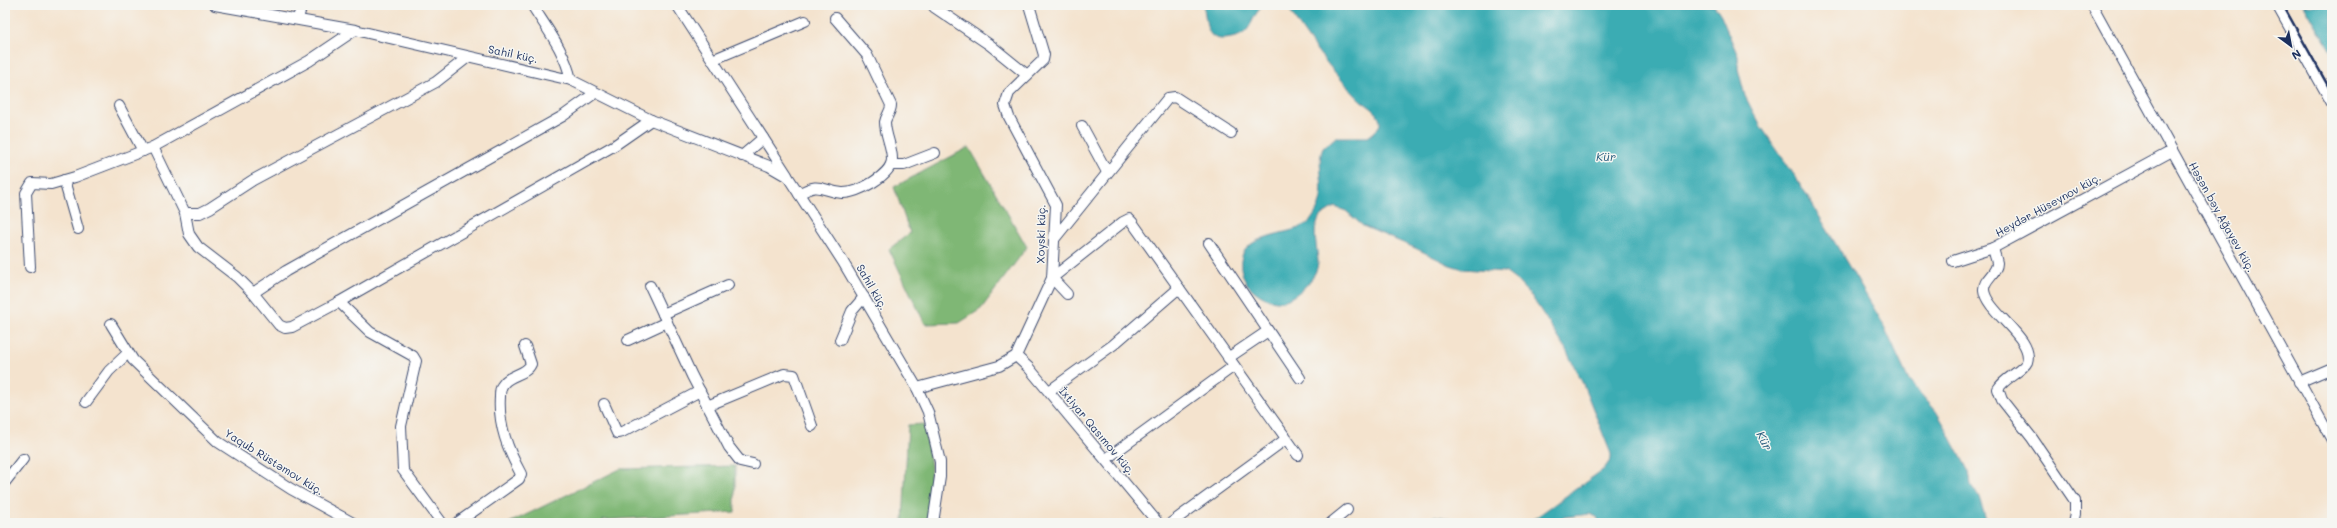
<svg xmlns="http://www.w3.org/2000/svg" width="2337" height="528" font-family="Mali,sans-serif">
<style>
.forest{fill:#7fb774;stroke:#4d7369}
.water{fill:#3bacb3;stroke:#2b6e88}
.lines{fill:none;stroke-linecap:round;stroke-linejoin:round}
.minor-casing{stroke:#3c4a6f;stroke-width:12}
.minor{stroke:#fff;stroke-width:10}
.rail{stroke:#1b2f5e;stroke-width:2.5}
.labels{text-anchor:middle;stroke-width:3;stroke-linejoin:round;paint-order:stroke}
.street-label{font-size:11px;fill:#1b2f5e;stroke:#f6f6f2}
.water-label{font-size:12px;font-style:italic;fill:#265b7c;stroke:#f6f6f2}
</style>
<rect width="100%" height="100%" fill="#f6f6f2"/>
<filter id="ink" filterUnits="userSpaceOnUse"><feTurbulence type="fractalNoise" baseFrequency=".025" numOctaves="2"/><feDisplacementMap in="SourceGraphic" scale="8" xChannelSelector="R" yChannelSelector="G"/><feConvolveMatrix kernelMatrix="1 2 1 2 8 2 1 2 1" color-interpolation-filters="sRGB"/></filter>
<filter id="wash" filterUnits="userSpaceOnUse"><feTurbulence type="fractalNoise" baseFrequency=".012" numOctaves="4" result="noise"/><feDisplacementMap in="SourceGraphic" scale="16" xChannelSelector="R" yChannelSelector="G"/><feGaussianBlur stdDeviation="0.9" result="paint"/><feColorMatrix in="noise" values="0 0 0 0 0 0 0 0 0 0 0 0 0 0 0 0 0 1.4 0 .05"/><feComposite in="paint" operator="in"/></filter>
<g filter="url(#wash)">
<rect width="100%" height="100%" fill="#f4e3ce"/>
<g class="forest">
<polygon points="969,147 1027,247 981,309 959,323 925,324 889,249 910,233 894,187"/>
<polygon points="924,424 931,466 928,523 903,523 908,425"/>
<polygon points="735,466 735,512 603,520 602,523 509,523 620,469"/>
</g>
<g class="water">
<path d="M1203,5H1265C1254,12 1254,21 1247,30C1243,35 1237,37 1231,38C1203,44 1208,22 1203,5Z"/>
<path d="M1282,5H1714L1721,16L1738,56V69L1745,96L1760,125L1799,182L1882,322L1909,381L1936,411L1946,428L1969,472L1971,485L1979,497L1987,523H1600L1597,517L1590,514L1565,517L1556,523H1528L1604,469L1611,459V454L1583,384L1565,348L1532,297L1517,281L1505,272L1463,269L1450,265L1415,248L1363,226L1346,211L1335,207C1306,221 1317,238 1318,262C1318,277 1297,298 1282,301C1273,302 1264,298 1257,293C1247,286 1243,280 1241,268C1237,234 1284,236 1303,226C1309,224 1314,216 1317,210C1328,188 1315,165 1323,148L1336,137H1368C1373,133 1381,128 1380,121C1379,110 1363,104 1357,97C1332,70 1307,41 1289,9Z"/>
<polygon points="2304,5 2332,5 2332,54"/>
<polygon points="1435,516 1479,523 1422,523"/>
</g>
</g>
<g filter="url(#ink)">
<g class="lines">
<defs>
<g id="minor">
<polyline points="215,5 355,30 571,80 651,120 769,166 788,177 843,262 917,388 928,412 940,462 940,477 933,523"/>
<path d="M532,5C547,29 565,51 571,80"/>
<polyline points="677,5 787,175"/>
<polyline points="2092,5 2332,440"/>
<polyline points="2277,5 2332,103"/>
<polyline points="934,7 990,45 1027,75"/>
<polyline points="298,18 302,5"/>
<polyline points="712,60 805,21"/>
<polyline points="119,106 143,151"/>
<polyline points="1082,126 1107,172"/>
<polyline points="153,147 185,213 189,234 198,247 237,277 253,293 279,325 285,328 292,327 339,302 615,145 651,120"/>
<polyline points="742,156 763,138"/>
<polyline points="891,165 904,165 935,153"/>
<polyline points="64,180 78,229"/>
<path d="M799,194C820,181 821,191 842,193C857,194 892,175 892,159C892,146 885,135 885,122C886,116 891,112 891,105L867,55L835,18"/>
<polyline points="185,213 200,213 210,208 253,180 436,82 468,57"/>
<polyline points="1055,238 1168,98 1175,97 1231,133"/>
<polyline points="1209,243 1300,378"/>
<polyline points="1953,261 1993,248"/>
<polyline points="30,267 26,193 32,183 51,184 75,177 153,147 309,61 355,30"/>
<polyline points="650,286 692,376 729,447 740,461 753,464"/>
<polyline points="253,293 286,271 563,116 595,93"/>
<polyline points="1067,294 1052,278 1123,222 1129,219 1132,222 1298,455"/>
<polyline points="339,302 370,332 413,356 416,361 401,426 403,470 442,523"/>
<polyline points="663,314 728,285"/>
<polyline points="111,324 133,360 218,442 291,489 353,523"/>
<polyline points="628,340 667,322"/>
<polyline points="840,340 852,311 864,297"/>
<polyline points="1016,356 1029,368 1158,523"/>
<polyline points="1228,358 1268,331"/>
<polyline points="2299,382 2332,368"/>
<polyline points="917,388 999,366 1016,356 1052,278 1056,205 1009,117 1005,105 1009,93 1043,60 1044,55 1029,5"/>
<polyline points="1049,391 1113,345 1179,288"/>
<polyline points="86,402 109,371 128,353"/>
<polyline points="604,404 617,433 622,432 700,391"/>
<polyline points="707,406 784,374 794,375 812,426"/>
<polyline points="1106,459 1234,366"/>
<polyline points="5,482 23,459"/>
<path d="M457,523L519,479L521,474C508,450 498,425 500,397C500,392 500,387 504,383C511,374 526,375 531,364L525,346"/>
<polyline points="1171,523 1286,439"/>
<polyline points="1331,523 1347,510"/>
<path d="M2073,523L2075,514V501L2032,438L2002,400L1998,389C2004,378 2023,371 2027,362C2035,339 1986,312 1984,290C1983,279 1997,274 1997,263C1996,258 1994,253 1993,248L2172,151"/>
</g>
</defs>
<use href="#minor" class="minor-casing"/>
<use href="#minor" class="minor"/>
<polyline class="rail" points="2283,5 2332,93"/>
</g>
</g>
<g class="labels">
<g class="street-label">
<text transform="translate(513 54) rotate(12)" y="4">Sahil küç.</text>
<text transform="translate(2048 205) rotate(-29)" y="4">Heydər Hüseynov küç.</text>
<text transform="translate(2222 217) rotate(61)" y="4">Həsən bəy Ağayev küç.</text>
<text transform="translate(1041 234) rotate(-89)" y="4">Xoyski küç.</text>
<text transform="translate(872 287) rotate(60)" y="4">Sahil küç.</text>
<text transform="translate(1097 431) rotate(50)" y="4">İxtiyar Qasımov küç.</text>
<text transform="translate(274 462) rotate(32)" y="4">Yaqub Rüstəmov küç.</text>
</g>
<g class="water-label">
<text x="1606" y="161">Kür</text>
<text transform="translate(1764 441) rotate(63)" y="4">Kür</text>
</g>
</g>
<rect width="2337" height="528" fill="none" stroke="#f6f6f2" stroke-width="20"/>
<g transform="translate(2291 46) rotate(148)" stroke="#f6f6f2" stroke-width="3" paint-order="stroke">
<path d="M0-3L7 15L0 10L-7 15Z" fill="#1b2f5e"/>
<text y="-6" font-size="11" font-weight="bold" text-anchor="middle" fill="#1b2f5e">N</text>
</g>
</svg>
